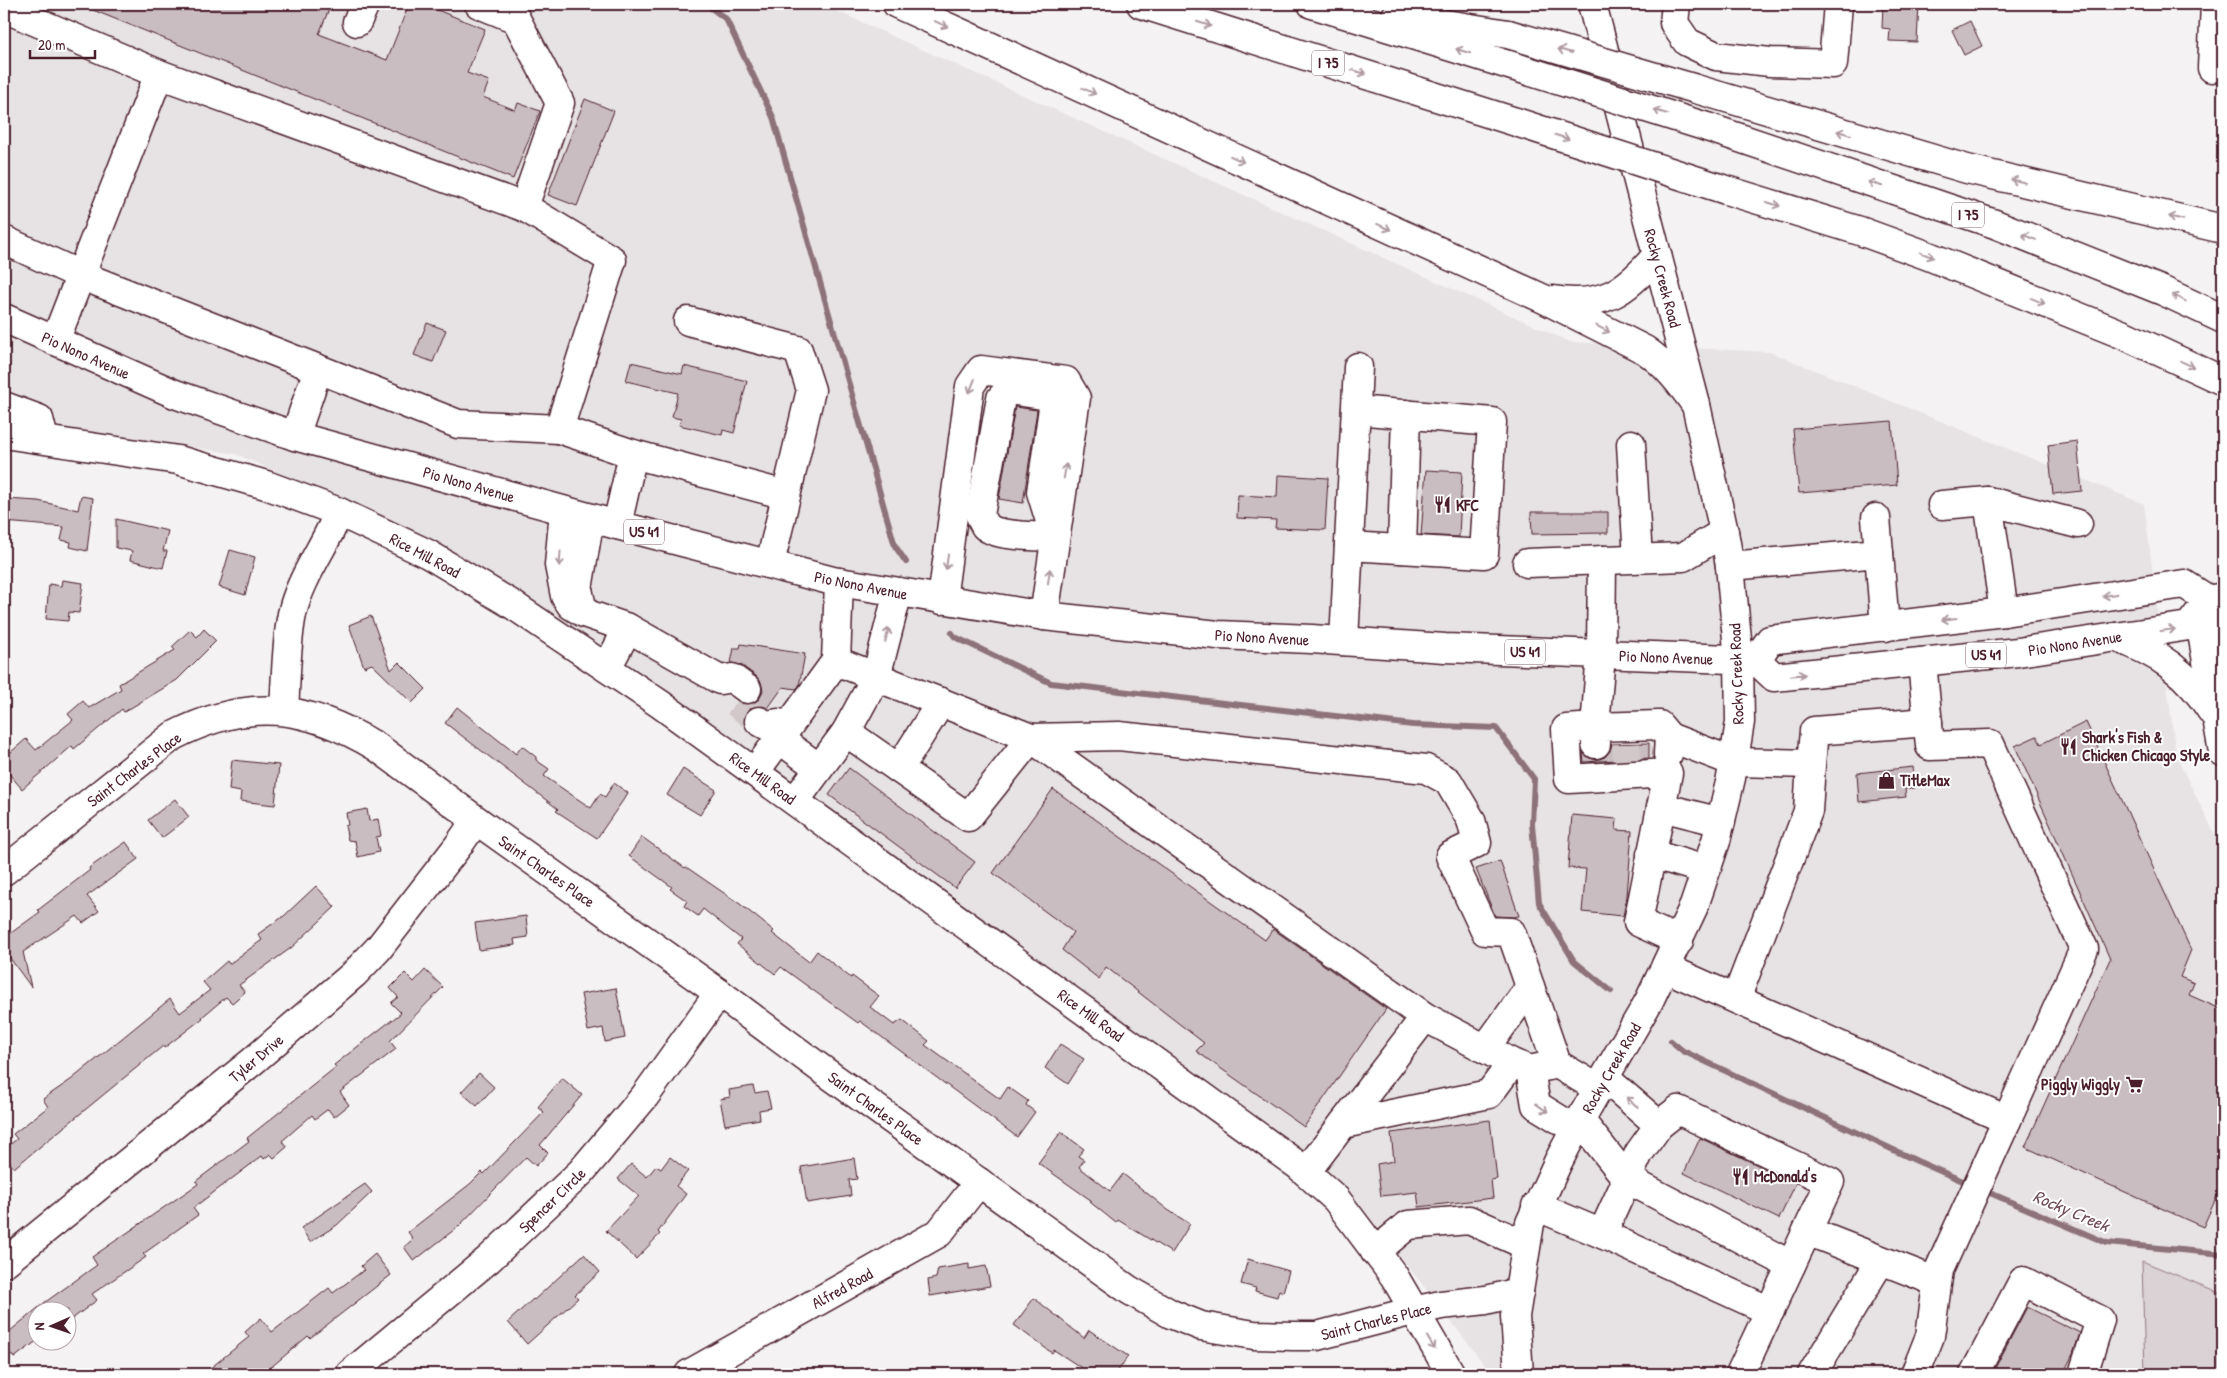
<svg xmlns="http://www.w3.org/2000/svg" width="2227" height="1378" font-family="'Patrick Hand',sans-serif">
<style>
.built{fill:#e7e2e3}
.green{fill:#dbd2d5;stroke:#927880}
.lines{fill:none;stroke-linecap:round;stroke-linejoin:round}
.stream{stroke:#8d727a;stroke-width:6}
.building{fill:#cabdc1;stroke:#4a1f2b}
.minor-tunnel{stroke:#d2c8ca;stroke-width:28;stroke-dasharray:28 14;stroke-linecap:butt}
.minor-casing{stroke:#4a1f2b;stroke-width:31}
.major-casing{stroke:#4a1f2b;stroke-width:31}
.highway-casing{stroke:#4a1f2b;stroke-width:31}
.minor{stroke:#fff;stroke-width:28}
.major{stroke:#fff;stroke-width:28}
.highway{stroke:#fff;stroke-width:28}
.highway-bridge-casing{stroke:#4a1f2b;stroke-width:31;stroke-linecap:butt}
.highway-bridge{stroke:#fff;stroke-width:28}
.oneway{stroke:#ae9aa0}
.labels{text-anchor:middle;stroke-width:4;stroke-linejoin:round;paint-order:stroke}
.shield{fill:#fff;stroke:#80626b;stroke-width:1}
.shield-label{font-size:15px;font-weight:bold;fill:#4a1f2b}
.street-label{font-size:16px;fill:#4a1f2b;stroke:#fff}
.poi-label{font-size:16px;font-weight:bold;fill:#4a1f2b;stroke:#fff;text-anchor:start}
.water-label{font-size:18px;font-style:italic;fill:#714f59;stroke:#fff}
</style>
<rect width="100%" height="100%" fill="#f4f2f2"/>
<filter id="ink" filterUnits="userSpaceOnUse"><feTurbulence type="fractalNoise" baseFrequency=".02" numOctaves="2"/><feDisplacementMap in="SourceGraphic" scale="10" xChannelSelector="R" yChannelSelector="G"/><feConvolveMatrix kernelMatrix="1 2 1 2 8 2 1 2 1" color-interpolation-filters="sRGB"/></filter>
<g filter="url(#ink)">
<polygon class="built" points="4,4 821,4 1570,342 1770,352 2144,504 2176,756 2223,851 2223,1294 2143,1261 2145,1374 1492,1374 1419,1280 1336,1178 833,816 443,545 236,454 4,418"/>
<polygon class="green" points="2142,1261 2223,1294 2223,1374 2145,1374"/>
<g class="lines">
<g class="stream">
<polyline points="706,4 726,19 773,117 895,546 906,562"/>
<polyline points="952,633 955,637 1051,683 1413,725 1496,728 1534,779 1532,824 1539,903 1574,961 1611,991"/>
<polyline points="1671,1041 1683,1051 1917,1161 1972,1185"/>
<polyline points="1983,1190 2107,1243 2223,1254"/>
</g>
</g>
<g class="building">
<polygon points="78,4 331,4 319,34 387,60 409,4 422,4 485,29 467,73 489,81 483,97 515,110 518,103 540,111 513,179"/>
<polygon points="1883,4 1919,4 1917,42 1889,41 1890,29 1882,28"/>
<polygon points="1970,21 1982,46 1964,55 1952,30"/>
<polygon points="585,99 614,111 577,206 548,195"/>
<polygon points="427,323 446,330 433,362 414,355"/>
<polygon points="631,362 682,374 684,366 747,381 734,433 723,430 722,435 679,425 681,419 672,417 678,393 626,381"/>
<polygon points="1015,407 1037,410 1023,503 999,499"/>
<polygon points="1892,421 1897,485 1799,493 1793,429"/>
<polygon points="2077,441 2082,491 2053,494 2048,445"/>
<polygon points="1426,470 1462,472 1459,537 1421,535"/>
<polygon points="1278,475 1328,478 1325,530 1275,528 1276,520 1237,518 1238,495 1277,497"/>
<polygon points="81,496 93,498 87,551 70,547 71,542 61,540 64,527 4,522 6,499 38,501 78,510"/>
<polygon points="1531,512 1608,512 1608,533 1532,534"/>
<polygon points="116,519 168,531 163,551 167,551 163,568 130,560 132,551 116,548"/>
<polygon points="230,550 255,557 245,595 219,587"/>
<polygon points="62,580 83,583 79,613 69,612 68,621 46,619 49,584 61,586"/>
<polygon points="371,616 391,670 399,662 426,689 412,703 372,664 364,667 349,625"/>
<polygon points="204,629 216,641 177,680 124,712 122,709 74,749 72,746 22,789 4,768 4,758 26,739 36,750 73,720 68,714 83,701 89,708 121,689 119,684 175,650 172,647 190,630 197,637"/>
<polygon points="741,644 805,654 799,686 796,689 783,687 768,708 759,705 751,708 745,714 744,724 729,713 738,702 746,705 754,703 760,698 763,690 761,682 756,676 741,665 731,663 734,648 740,648"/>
<polygon points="457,707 516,754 522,746 536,757 536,760 549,769 544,776 591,808 600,794 605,797 614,783 628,793 597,838 556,811 558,809 445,723"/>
<polygon points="2086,722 2191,950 2180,977 2194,983 2189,995 2223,1010 2223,1183 2203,1227 2025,1147 2110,959 2015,746 2037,736 2041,744"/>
<polygon points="1649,743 1649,758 1584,762 1583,753 1589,758 1597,760 1605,757 1610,751 1612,744"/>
<polygon points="232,760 279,765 275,805 240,801 241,792 229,790"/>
<polygon points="1913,767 1915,788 1905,789 1906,797 1859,802 1857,773"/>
<polygon points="849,768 975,862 955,888 829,795"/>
<polygon points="683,769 716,790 700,815 667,795"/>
<polygon points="1053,789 1265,940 1273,929 1386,1009 1304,1127 1196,1051 1204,1043 1106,967 1099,979 1062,950 1073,932 993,873"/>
<polygon points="175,799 189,817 162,838 148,820"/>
<polygon points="367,809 369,821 378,819 381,836 376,837 379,852 358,857 355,841 348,840 345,826 348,825 346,813"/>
<polygon points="1572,815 1617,819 1616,830 1632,831 1627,896 1623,916 1582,912 1586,869 1568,868"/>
<polygon points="642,837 685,868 686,867 740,904 774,931 772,933 809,962 817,951 851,978 852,976 879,996 870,1007 894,1025 902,1020 929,1041 925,1045 1000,1099 1008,1087 1028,1101 1026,1105 1035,1112 1017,1137 860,1021 858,1023 781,967 775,974 737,944 741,939 703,909 698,916 684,906 687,901 670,889 672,887 629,856"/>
<polygon points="126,842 138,859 87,896 99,911 83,923 77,916 23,952 31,987 4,950 4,938 40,912 38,910 90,870 89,868"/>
<polygon points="1500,861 1519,916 1514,917 1495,916 1476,869"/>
<polygon points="316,886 335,907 291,948 239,985 245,992 232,1003 226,997 202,1017 203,1018 164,1048 163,1046 14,1168 4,1155 4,1149 17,1139 13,1134 48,1107 43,1099 72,1079 170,999 180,1013 210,990 203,982 227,961 229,964 262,940 258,934 284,916"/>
<polygon points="526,916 528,937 514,939 515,945 479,950 475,923"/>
<polygon points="425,970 443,987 390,1041 396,1049 340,1092 349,1105 334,1117 328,1109 315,1119 312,1115 282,1141 287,1147 274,1158 270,1154 264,1159 262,1156 193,1208 198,1215 143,1254 146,1257 92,1294 97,1300 68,1322 68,1310 38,1310 38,1340 14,1358 4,1345 4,1336 44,1303 97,1265 92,1257 198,1184 196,1181 249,1141 247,1138 336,1067 334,1065 401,1013 391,1003 398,997 390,988 405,973 414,982"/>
<polygon points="616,988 625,1038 605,1042 603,1028 588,1031 581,994"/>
<polygon points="1060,1044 1084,1059 1068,1084 1045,1068"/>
<polygon points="479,1073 494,1087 477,1106 461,1092"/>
<polygon points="562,1078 582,1095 540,1145 548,1153 536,1166 526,1157 459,1226 414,1261 404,1247 413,1239 408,1232 470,1184 482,1172 484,1174 544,1112 538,1107"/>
<polygon points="753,1086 755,1093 767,1091 771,1108 759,1110 760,1119 725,1125 720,1099 730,1097 729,1090"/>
<polygon points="1490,1120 1497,1179 1491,1180 1493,1198 1419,1207 1417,1192 1381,1196 1377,1164 1394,1161 1391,1133"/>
<polygon points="1061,1132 1084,1149 1078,1156 1084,1160 1079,1167 1110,1191 1123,1174 1168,1210 1190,1224 1172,1253 1118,1220 1116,1223 1090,1202 1092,1201 1038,1163"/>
<polygon points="1700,1138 1796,1183 1779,1219 1684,1173"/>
<polygon points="670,1157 688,1171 676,1186 686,1194 658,1232 660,1234 636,1259 606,1231 639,1196 618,1179 631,1164 647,1177 656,1166 661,1169"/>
<polygon points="854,1158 857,1179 849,1180 851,1196 807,1203 801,1167"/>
<polygon points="365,1184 372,1192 337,1225 310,1242 301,1228"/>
<polygon points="375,1254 391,1275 310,1338 308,1336 263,1374 203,1374 249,1337 245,1332 261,1318 272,1332 329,1288 333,1293 364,1270 361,1266"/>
<polygon points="584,1254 600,1272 575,1295 578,1298 527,1344 508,1322 533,1299 534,1300"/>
<polygon points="1248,1259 1289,1271 1283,1292 1279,1290 1277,1297 1255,1291 1256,1288 1241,1284"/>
<polygon points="969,1264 969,1269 986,1266 990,1286 930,1296 928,1280 936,1278 938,1269"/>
<polygon points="1034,1298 1084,1338 1089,1330 1128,1356 1116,1374 1091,1374 1054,1350 1052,1353 1014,1325"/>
<polygon points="2027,1307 2080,1333 2073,1354 2063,1374 1992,1374"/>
</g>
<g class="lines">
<g class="minor-tunnel">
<polyline points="736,703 759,721"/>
<polyline points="1626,744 1627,767"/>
</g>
<defs>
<g id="minor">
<polyline points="479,4 516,19 560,103 524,207 612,260 559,429 633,454 786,495"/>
<polyline points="1676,4 1674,23 1687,42 1716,56 1770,62 1833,64 1838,4"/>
<polyline points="4,8 159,74 524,207"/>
<polyline points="357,22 365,4"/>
<polyline points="2212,68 2215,4"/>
<polyline points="4,240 80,275 458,424 559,429"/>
<polyline points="688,321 798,350 811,390 770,564"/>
<polyline points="55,341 159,74"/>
<path d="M1010,390L1049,396L1053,408L1041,492L1055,537C1038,536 997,537 985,526C983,523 981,518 980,515L1001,398Z"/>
<polyline points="4,406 39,419 44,439"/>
<polyline points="4,434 178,460 266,485 339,512 428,554 513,605 660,704 1299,1166 1336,1199 1394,1276 1451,1374"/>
<polyline points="295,436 318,369"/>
<polyline points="1631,444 1638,558"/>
<polyline points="1942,505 1988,501"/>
<polyline points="564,511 559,565 565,596 571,605 584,613 628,628 720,680 732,678 747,689"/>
<polyline points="1876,518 1879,553"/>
<polyline points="617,525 633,454"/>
<polyline points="1349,546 1484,554 1492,422 1356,410"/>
<polyline points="1402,549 1406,414"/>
<polyline points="1602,560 1601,654 1595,727 1566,729 1569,779 1668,773 1638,922 1679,941"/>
<polyline points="1527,563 1683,557 1724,532"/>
<polyline points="1730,566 1879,553 1885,627"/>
<polyline points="942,600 970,386 981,370 1066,381 1076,398 1044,616"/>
<polyline points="582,607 578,589 590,518"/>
<polyline points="2004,612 1988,501 2078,524"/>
<polyline points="1344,641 1358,367"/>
<polyline points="836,661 1031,738 1425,1017 1512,1063 1530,1070"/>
<polyline points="607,668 628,628"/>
<path d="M284,710C286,680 286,643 292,614C300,578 325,546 339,512"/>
<polyline points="759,721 766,725 778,723 786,730"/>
<polyline points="846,732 968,817 1031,738 1119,736 1426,769 1448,781 1471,820 1477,843 1450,856 1485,931 1511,932 1557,1064"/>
<polyline points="1669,737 1734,762 1811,764 1808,811 1736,999"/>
<polyline points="779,739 819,768"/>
<polyline points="1596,744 1595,727 1659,725 1669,737 1668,754"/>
<polyline points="1811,764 1814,731 1928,722"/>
<polyline points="899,769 941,702"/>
<polyline points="755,772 836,661 839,582"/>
<polyline points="795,801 846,732 876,677 898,592"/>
<polyline points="1661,807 1721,822"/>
<polyline points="1651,854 1706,870"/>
<path d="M4,871L173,736C249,697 306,704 377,747L476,820L719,993L820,1068L1129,1290L1171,1314L1201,1326L1254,1335L1294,1336H1317L1413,1311L1441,1305L1486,1300L1519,1292"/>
<polyline points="1666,968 2007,1120 2084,949 1990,744 1930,746 1922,662"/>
<polyline points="1485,1049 1530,987"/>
<polyline points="1606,1079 1659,1125"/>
<polyline points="1580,1120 1627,1179 1791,1265"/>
<polyline points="1343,1124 1489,1094 1512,1063"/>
<polyline points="1575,1129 1536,1105 1530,1070 1557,1064 1599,1089"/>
<polyline points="1306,1172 1425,1017"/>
<polyline points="1536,1206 1602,1234 1639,1153 1659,1125 1678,1110 1830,1182 1740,1374"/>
<polyline points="1807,1231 1937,1282"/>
<polyline points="1602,1234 1770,1311"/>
<polyline points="1375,1252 1408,1225 1469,1220 1526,1245"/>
<polyline points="4,1263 253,1061 354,974 378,949 458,846 476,820"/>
<polyline points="350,1374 489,1259 581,1172 645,1096 719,993"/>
<polyline points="689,1374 939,1233 979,1182"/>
<polyline points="1519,1374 1515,1316 1530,1223 1558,1162 1580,1120 1649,1001 1694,906 1716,841 1731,778 1740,722 1739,660 1730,566 1724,532 1696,405 1592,4"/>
<polyline points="1812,1374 1881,1260"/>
<polyline points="1915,1374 1930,1336 1939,1270 2007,1120"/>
<polyline points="1974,1374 2023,1281 2100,1320 2083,1374"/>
</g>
<g id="major">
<polyline points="4,318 175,394 295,436 617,525 833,581 1044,616 1218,635 1311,639 1445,648 1756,660 1774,677 2018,652 2189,626 2209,600 2223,597"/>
<polyline points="1756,660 1770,640 2004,612 2184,584 2209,600"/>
</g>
<g id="highway">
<path d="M897,4L1544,299L1645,350C1667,365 1681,384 1696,405"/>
<polyline points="1141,4 1516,122"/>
<polyline points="1312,4 1509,65"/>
<polyline points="1396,16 1508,34"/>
<polyline points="1696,89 1967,169 2223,229"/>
<polyline points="1707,127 1995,224 2163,291 2223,319"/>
<polyline points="1726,190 1860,231 1926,255 2124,335 2223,381"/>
<path d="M1553,300C1603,308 1626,292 1657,255"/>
<polyline points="2209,600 2202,633 2223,752"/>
<path d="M2115,637C2159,653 2187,672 2213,713"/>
</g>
</defs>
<use href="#minor" class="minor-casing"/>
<use href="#major" class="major-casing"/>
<use href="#highway" class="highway-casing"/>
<use href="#minor" class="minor"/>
<use href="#major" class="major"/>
<use href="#highway" class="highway"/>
<defs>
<g id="highway-bridge">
<polyline points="1508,34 1696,89"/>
<polyline points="1509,65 1707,127"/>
<polyline points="1516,122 1726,190"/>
</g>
</defs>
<use href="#highway-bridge" class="highway-bridge-casing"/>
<use href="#highway-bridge" class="highway-bridge"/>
</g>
<defs><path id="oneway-shaft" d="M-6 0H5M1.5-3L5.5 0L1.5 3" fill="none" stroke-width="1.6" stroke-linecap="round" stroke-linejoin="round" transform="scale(1.25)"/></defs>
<g class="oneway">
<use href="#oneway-shaft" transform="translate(941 24) rotate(24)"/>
<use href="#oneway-shaft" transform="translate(1204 24) rotate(17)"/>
<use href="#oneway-shaft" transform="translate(1463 51) rotate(-163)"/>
<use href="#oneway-shaft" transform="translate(1565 51) rotate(-164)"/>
<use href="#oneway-shaft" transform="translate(1359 72) rotate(17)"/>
<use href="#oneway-shaft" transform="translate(1089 91) rotate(24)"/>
<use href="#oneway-shaft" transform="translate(1661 112) rotate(-163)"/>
<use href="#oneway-shaft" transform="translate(1844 133) rotate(-164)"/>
<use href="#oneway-shaft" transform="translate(1562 137) rotate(18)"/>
<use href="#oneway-shaft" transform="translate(1237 159) rotate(25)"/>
<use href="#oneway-shaft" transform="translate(2018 181) rotate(-167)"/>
<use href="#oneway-shaft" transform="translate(1875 184) rotate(-162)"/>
<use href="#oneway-shaft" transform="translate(1773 204) rotate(17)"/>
<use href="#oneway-shaft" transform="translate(2176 218) rotate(-167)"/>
<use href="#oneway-shaft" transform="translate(1384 227) rotate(24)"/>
<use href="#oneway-shaft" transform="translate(2029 237) rotate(-158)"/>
<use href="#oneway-shaft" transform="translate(1927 255) rotate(21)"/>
<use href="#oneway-shaft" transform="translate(2179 298) rotate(-154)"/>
<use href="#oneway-shaft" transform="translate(2038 301) rotate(22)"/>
<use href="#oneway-shaft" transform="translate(1603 329) rotate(27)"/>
<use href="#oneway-shaft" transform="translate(2187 364) rotate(25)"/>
<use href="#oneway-shaft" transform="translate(972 386) rotate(112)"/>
<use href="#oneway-shaft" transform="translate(1065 471) rotate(-81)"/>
<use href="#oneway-shaft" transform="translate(560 559) rotate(94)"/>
<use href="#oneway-shaft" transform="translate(947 562) rotate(98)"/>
<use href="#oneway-shaft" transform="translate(1049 576) rotate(-82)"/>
<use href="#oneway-shaft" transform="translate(2110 595) rotate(171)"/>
<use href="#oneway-shaft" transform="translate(1949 619) rotate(173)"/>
<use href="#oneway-shaft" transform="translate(2168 630) rotate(-8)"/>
<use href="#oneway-shaft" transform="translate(887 635) rotate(-75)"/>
<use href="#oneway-shaft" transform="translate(1798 675) rotate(-6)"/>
<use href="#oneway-shaft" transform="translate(1632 1102) rotate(-139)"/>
<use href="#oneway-shaft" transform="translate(1542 1108) rotate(36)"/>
<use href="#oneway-shaft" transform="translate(1431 1343) rotate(58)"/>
</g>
</g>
<defs>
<symbol id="restaurant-bare" viewBox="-9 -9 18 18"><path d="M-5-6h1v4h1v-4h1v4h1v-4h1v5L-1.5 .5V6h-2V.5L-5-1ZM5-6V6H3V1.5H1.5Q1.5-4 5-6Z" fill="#4a1f2b" stroke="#fff" stroke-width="2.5" paint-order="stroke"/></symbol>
<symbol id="shop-bare" viewBox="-9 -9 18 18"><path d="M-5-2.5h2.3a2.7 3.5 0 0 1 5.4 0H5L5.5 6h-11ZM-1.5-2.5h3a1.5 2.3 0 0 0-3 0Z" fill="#4a1f2b" stroke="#fff" stroke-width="2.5" paint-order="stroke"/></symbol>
<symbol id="supermarket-bare" viewBox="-9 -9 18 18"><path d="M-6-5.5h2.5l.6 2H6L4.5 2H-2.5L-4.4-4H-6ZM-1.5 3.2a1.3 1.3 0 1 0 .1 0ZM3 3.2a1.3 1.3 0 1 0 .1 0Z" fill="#4a1f2b" stroke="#fff" stroke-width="2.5" paint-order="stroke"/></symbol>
</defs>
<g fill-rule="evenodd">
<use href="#restaurant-bare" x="1430" y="492" width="25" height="25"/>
<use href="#restaurant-bare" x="2056" y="734" width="25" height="25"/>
<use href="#shop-bare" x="1874" y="768" width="25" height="25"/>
<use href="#supermarket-bare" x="2122" y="1072" width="25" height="25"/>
<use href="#restaurant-bare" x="1728" y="1164" width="25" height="25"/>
</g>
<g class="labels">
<g class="shield">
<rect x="1312" y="50.5" width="32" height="25" rx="4"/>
<rect x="1952" y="202.5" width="32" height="25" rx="4"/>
<rect x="624" y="519.5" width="40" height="25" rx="4"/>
<rect x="1505" y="639.5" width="40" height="25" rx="4"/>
<rect x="1966" y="642.5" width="40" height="25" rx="4"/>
</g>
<g class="shield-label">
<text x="1328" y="68">I 75</text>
<text x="1968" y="220">I 75</text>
<text x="644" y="537">US 41</text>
<text x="1525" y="657">US 41</text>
<text x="1986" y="660">US 41</text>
</g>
<g class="street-label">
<text transform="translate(1663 278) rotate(75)" y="6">Rocky Creek Road</text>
<text transform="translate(86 355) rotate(24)" y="6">Pio Nono Avenue</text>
<text transform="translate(469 484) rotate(16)" y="6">Pio Nono Avenue</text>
<text transform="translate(425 555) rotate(28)" y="6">Rice Mill Road</text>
<text transform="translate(861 585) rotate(11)" y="6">Pio Nono Avenue</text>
<text transform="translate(1262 637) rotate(3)" y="6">Pio Nono Avenue</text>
<text transform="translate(2075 643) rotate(-9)" y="6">Pio Nono Avenue</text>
<text transform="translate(1666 657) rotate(2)" y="6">Pio Nono Avenue</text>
<text transform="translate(1736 674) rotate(-92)" y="6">Rocky Creek Road</text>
<text transform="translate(134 769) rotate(-37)" y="6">Saint Charles Place</text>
<text transform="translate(763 778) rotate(36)" y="6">Rice Mill Road</text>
<text transform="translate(547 871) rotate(35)" y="6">Saint Charles Place</text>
<text transform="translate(1091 1015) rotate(36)" y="6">Rice Mill Road</text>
<text transform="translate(256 1058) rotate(-40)" y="6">Tyler Drive</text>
<text transform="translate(1611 1068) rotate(-60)" y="6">Rocky Creek Road</text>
<text transform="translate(876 1108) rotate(36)" y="6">Saint Charles Place</text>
<text transform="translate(552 1200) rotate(-44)" y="6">Spencer Circle</text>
<text transform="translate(842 1288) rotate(-29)" y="6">Alfred Road</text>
<text transform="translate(1376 1321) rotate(-14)" y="6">Saint Charles Place</text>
</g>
<g class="poi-label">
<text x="1456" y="511">KFC</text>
<text x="2082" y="743">Shark's Fish &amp;<tspan x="2082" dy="18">Chicken Chicago Style</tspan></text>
<text x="1900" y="786">TitleMax</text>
<text x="2120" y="1090" text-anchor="end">Piggly Wiggly</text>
<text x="1754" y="1182">McDonald's</text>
</g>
<g class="water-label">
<text transform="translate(2071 1211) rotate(23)" y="6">Rocky Creek</text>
</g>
</g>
<rect width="2227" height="1378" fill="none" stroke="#fff" stroke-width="20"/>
<rect x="10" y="10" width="2207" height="1358" fill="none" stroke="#4a1f2b" stroke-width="2" filter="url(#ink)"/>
<g transform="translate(52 1326) rotate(268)"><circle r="24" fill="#ffffff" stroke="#b7a5aa"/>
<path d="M0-4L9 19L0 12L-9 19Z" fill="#4a1f2b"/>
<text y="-8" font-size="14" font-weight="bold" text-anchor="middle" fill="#4a1f2b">N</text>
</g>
<path d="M30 50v8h65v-8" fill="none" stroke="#4a1f2b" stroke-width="2.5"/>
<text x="38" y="50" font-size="15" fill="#4a1f2b" stroke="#ffffff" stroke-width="4" paint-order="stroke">20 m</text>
</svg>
